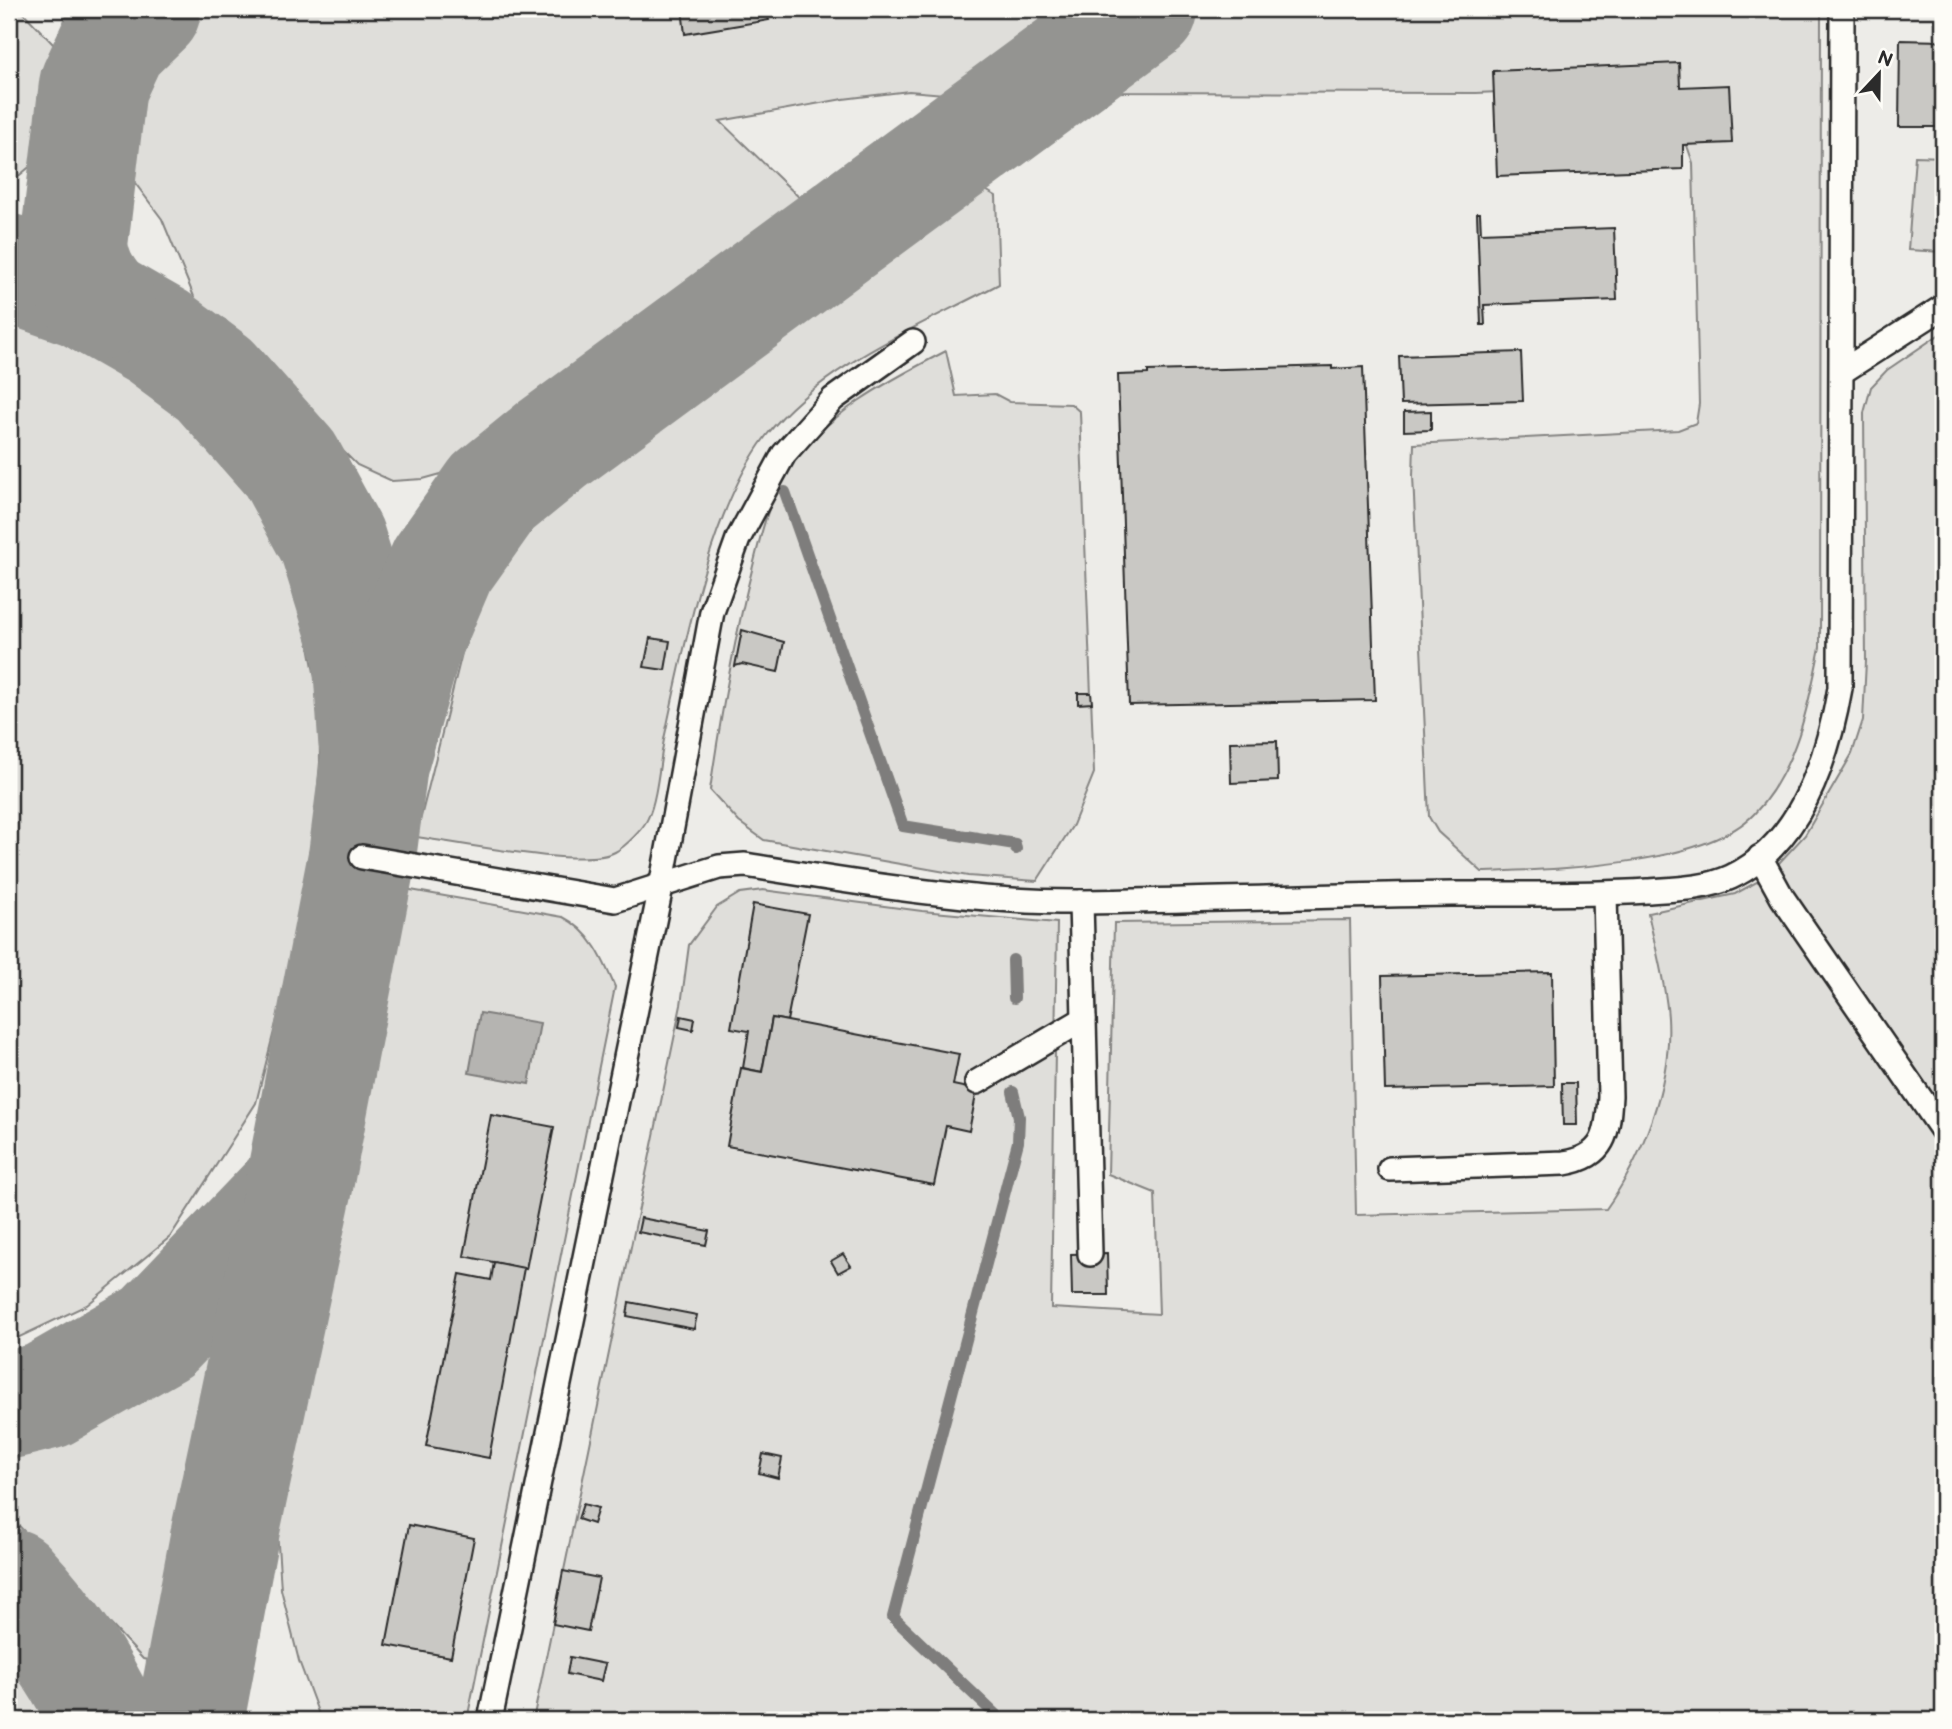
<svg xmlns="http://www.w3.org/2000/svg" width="1952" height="1729" font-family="'Balsamiq Sans',sans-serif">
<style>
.built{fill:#edece8}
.green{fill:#dfdeda;stroke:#858482;stroke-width:2}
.water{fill:#b5b4b1;stroke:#7e7d7b;stroke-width:2}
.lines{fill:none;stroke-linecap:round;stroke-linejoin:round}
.stream{stroke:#7e7d7b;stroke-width:12}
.taxiway{stroke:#949491;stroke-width:108}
.building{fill:#c9c8c4;stroke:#2b2b2b;stroke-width:2}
.lane-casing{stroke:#2b2b2b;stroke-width:28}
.lane{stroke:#fdfcf7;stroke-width:23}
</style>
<rect width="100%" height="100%" fill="#fdfcf7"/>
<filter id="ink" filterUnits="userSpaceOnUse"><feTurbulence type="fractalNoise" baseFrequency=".0143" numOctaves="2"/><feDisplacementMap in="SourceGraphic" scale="14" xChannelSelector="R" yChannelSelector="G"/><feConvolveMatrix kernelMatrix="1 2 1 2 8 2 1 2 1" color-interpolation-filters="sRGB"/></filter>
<g filter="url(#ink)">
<rect class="built" x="9" y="9" width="1934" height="1711"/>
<g class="green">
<polygon points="9,9 20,9 54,45 33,164 9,184"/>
<polygon points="199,9 1082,9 956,95 909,91 843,99 720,121 806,204 736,253 520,419 466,467 423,479 392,481 357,465 310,418 260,356 225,320 197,304 162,219 129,175 144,59"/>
<path d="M1208,9H1821L1820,647C1809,704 1796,770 1754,814C1703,867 1553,869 1482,872L1438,832L1429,817L1413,476L1414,444L1678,430L1696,423L1699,404L1693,163L1666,85L1476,93L1097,92Z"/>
<polygon points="1915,156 1943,157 1943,252 1908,250"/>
<path d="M961,187H980L996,196L999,284C922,325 820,366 766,436C711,508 685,642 666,730C660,754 658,797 648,818C644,828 625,847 615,852C584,869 456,842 416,837L464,645L489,584L518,539L556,498L626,442L785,317Z"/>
<polygon points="9,322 58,340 122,373 188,420 226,461 257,510 286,566 307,635 319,699 320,762 314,829 284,991 256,1103 170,1237 87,1305 9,1342"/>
<path d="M1943,332V1720H533L681,1005L689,945L717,907L740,893L763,890L922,911L1057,923L1051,1308L1159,1314L1155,1193L1108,1174L1114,923L1350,920L1356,1215L1606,1209C1643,1157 1672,1082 1668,1018C1666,984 1655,947 1648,913L1735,894L1766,877L1805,835L1852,754L1863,720L1866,661L1864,413L1871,387L1887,370Z"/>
<path d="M946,351L956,396L995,394L1010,402L1071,404L1080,412L1094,773L1073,825L1037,881L968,876L764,840L739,822L710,790C721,714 734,639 753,566C761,534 769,499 787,471C824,414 888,381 946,351Z"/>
<path d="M405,889L563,917C591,931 603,959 615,987L467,1720H321L299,1661L281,1589L276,1515Z"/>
<path d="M215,1331L153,1661L143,1659L9,1515V1450C24,1446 42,1444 56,1437C114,1411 168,1372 215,1331Z"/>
<polygon points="9,1641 41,1694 51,1720 9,1720"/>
</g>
<polygon class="water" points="480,1013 540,1023 529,1084 469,1073"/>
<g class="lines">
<g class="stream">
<polyline points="785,492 903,826 1015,844 1016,849"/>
<polyline points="1013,960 1014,998"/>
<polyline points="1001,1720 893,1617 1018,1142 1019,1117 1013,1092"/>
</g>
<g class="taxiway">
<polyline points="9,268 83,294 158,337 215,379 290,464 332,541 366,650 372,738"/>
<path d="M102,305C85,285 76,269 74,244L93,85L113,42L147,9"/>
<polyline points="9,1405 46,1396 158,1332 299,1185"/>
<path d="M9,1582C48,1624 80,1668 104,1720"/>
<polyline points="190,1720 225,1533 299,1185 362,857 374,764 407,647 442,565 493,493 552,445 1144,9"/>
</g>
</g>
<g class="building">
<polygon points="682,9 765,9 769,20 685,34"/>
<polygon points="1900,40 1943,41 1943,127 1899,127"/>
<polygon points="1679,63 1680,87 1729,85 1732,143 1683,145 1683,169 1497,176 1493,71"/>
<polygon points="1477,213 1480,213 1481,233 1614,228 1617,300 1484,305 1485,325 1481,325"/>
<polygon points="1521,352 1523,401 1401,404 1399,356"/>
<polygon points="1332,366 1332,369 1363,367 1375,700 1129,705 1118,375 1148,374 1148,371"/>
<polygon points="1431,411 1431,430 1404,431 1404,412"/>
<polygon points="742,630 784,642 778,672 742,664 735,666"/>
<polygon points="650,638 670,641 665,670 644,667"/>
<polygon points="1078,693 1091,693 1092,703 1078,704"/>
<polygon points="1277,741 1278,781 1231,783 1230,742"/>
<polygon points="753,904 808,914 787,1021 772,1018 762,1072 743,1068 749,1031 731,1028"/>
<polygon points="1552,972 1554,1086 1385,1090 1382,976"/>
<polygon points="681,1016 695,1019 693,1030 679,1027"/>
<polygon points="772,1018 959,1054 953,1085 977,1090 969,1131 946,1126 934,1185 727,1146 741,1068 762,1072"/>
<polygon points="1562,1083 1576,1083 1577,1125 1563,1125"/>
<polygon points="491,1115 554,1127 526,1269 464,1256"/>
<polygon points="641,1218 709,1231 706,1245 638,1232"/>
<polygon points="1107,1253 1108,1295 1072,1295 1071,1254"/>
<polygon points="843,1254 851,1266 838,1273 831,1261"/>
<polygon points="494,1262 524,1268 489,1458 426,1446 460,1274 491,1280"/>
<polygon points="629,1302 697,1315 694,1329 627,1316"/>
<polygon points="763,1454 782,1458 778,1478 759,1473"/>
<polygon points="583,1504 598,1508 593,1524 578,1519"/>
<polygon points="409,1525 474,1538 451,1657 386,1645"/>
<polygon points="563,1571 599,1578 588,1631 553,1624"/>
<polygon points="570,1657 605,1664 601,1681 567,1674"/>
</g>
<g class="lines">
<defs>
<g id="lane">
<polyline points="1843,371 1943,307"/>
<path d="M362,857L615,900L719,867L745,865C833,879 923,894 1012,900C1069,904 1126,901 1183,900C1273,898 1362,895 1452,894C1517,894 1582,895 1647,891C1675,889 1705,889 1731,877C1801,844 1828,757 1840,688L1842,9"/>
<polyline points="1760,857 1782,897 1943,1131"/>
<polyline points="1081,902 1090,1254"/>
<polyline points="977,1082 1084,1019"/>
<path d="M1390,1169L1564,1163C1605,1157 1608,1133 1610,1096L1605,894"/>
<polyline points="490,1720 661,887 712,612 738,539 784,454 833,399 913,342"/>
</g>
</defs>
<use href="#lane" class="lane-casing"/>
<use href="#lane" class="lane"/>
</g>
</g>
<rect width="1952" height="1729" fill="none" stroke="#fdfcf7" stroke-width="35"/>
<rect x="18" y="18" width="1917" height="1694" fill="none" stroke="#2b2b2b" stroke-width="2.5" filter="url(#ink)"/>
<g transform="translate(1879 74) rotate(22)" stroke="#fdfcf7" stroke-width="5" paint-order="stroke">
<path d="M0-5L12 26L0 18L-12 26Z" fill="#2b2b2b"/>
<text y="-10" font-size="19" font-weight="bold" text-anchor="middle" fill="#2b2b2b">N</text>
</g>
</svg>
